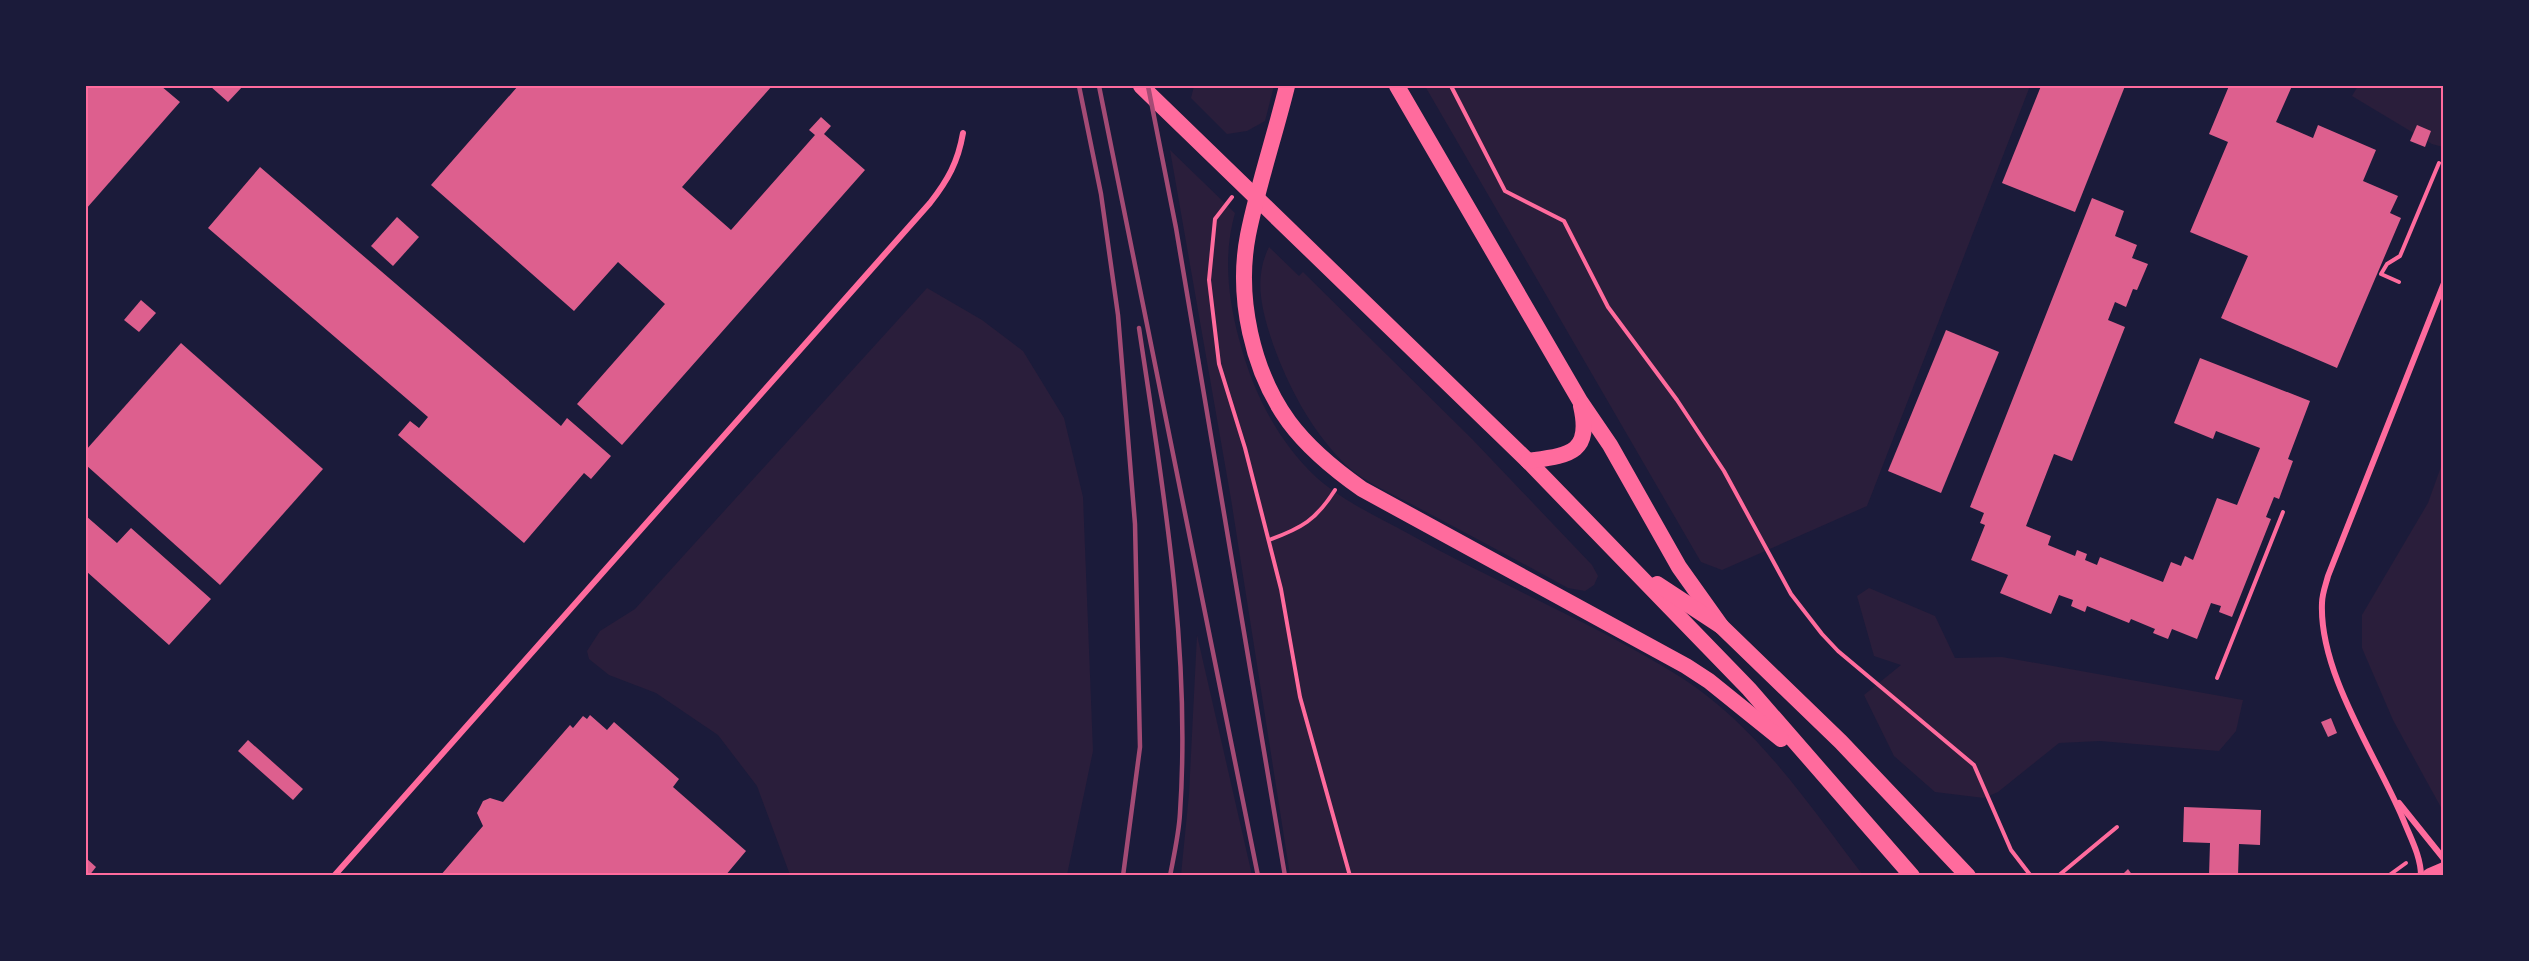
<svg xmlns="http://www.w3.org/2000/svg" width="2529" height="961" font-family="'Zilla Slab',serif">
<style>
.green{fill:#2a1e3b}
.building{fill:#dd5f8e}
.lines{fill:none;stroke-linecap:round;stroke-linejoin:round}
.path{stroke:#ff6b9d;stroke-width:4}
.minor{stroke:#ff6b9d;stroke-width:6}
.trunk{stroke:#ff6b9d;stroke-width:16}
.rail{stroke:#a44b75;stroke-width:4.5}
.neatline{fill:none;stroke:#ff6b9d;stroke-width:2}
</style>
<rect width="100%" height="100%" fill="#1b1b3a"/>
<g class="green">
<polygon points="1194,86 1274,86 1265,121 1247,131 1227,134 1191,98"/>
<polygon points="1425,86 2030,86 1867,506 1722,570 1701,562"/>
<polygon points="2358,86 2443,86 2443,147 2432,144 2352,96"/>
<path d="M1170,150L1235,213C1223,255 1228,297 1239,339C1252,390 1277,441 1317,478C1343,501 1378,517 1409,534C1498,584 1595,623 1682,678C1758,727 1809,805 1863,875H1290L1231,499Z"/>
<path d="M1269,247L1299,276L1303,272L1472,439L1592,565L1598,576L1594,585L1585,591L1568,588C1517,560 1466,533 1415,506C1391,493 1361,481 1342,461C1310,428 1288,386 1273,344C1262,311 1253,279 1269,247Z"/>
<polygon points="927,288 982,320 1023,351 1064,418 1083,497 1093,751 1067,875 790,875 757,786 718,735 656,693 609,675 589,659 587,651 600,631 635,609"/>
<polygon points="2443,461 2443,811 2393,720 2362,648 2362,615 2428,503"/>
<polygon points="1869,588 1935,616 1955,658 2002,657 2243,700 2236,731 2219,751 2100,741 2059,743 1998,792 1984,798 1935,792 1894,756 1864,695 1901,665 1874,656 1857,596"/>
<polygon points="1197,635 1252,875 1181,875 1189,794"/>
</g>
<g class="building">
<polygon points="86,86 161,86 180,102 86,209"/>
<polygon points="210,86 243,86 228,102"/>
<polygon points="518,86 772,86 682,187 731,230 815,135 809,130 821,117 831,126 824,134 865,170 622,445 577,404 665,304 618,262 574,311 431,185"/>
<polygon points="2041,86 2125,86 2075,212 2002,183"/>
<polygon points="2229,86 2292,86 2276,122 2313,138 2318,125 2376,150 2363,181 2398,196 2390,213 2401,218 2337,368 2221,318 2248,256 2190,232 2228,142 2209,134"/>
<polygon points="2417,125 2431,131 2425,147 2410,141"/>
<polygon points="260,167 561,426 567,418 611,456 591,479 584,473 524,543 398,435 410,421 419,428 428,417 208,228"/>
<polygon points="2092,198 2124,211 2115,236 2137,245 2132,258 2148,264 2137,290 2133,289 2126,307 2115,302 2108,320 2125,327 2072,461 2054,454 2026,526 2051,536 2048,545 2075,556 2077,550 2087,554 2085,560 2097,565 2100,557 2163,582 2171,562 2181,566 2185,556 2193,560 2217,498 2237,505 2260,448 2216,431 2213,439 2174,423 2200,358 2310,401 2288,459 2293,461 2279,499 2274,497 2266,517 2271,519 2232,617 2219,612 2221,606 2211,603 2197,639 2172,629 2168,639 2153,633 2155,629 2131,619 2129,623 2087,606 2085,612 2071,606 2073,600 2059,595 2051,614 2000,593 2008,575 1971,560 1985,525 1980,523 1984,513 1970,507"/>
<polygon points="397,217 419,237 393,266 371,246"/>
<polygon points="141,300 156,313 139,332 124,320"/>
<polygon points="1946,330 1999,352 1941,493 1888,471"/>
<polygon points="181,343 323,469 220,585 86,465 86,450"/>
<polygon points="86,516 117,543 131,528 211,599 169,645 86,571"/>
<polygon points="590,715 607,730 614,722 679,779 673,787 746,851 725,876 440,876 483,826 477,813 483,801 490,798 503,802 570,725 573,728 583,716 587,719"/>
<polygon points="2331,718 2337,733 2328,737 2321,722"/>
<polygon points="248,740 303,789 293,800 238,751"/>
<polygon points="2184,807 2261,810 2260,845 2239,844 2238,876 2209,876 2210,843 2183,842"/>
<polygon points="86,858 96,867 89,876 86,876"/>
<polygon points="2128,869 2133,876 2121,876"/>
</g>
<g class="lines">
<g class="path">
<polyline points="1451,86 1505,191 1564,221 1608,307 1677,400 1724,471 1791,594 1822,634 1838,651 1974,765 2011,850 2031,876"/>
<polyline points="1232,197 1215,219 1209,280 1219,364 1245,448 1281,589 1300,697 1350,876"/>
<polyline points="2399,282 2381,274 2387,264 2400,256 2439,163"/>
<path d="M1269,540C1302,528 1316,520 1335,490"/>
<polyline points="2217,678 2283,512"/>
<polyline points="2058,876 2117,827"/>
<polyline points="2388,876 2406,863"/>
</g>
<g class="minor">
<polyline points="2399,803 2444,859"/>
<path d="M334,876L930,203C948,180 958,162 963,133"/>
<path d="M2421,876C2421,856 2410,837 2403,819C2376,755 2319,673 2322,603C2322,594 2326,584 2328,576L2444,283"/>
</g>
<g class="trunk">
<polyline points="1141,86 1528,461 1749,689 1912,876"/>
<path d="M1287,86C1275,135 1258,185 1248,235C1236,297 1252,371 1289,422C1309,449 1335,470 1362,489L1686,666L1709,681L1781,739"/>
<polyline points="1397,86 1580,401 1610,445 1679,567 1721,626"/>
<path d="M1528,461C1569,455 1592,454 1581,406"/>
<polyline points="1657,584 1721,626 1841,742 1968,876"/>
<polyline points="2430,876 2444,870"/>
</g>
<g class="rail">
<polyline points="1079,86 1101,194 1118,315 1135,524 1140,747 1123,876"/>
<polyline points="1099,86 1258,876"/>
<polyline points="1148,86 1176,228 1285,876"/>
<path d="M1139,328C1163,488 1191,650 1180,813C1179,833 1174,855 1170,876"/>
</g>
</g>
<rect width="2529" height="961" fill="none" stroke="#1b1b3a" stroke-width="174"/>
<rect x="87" y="87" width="2355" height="787" class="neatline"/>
</svg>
